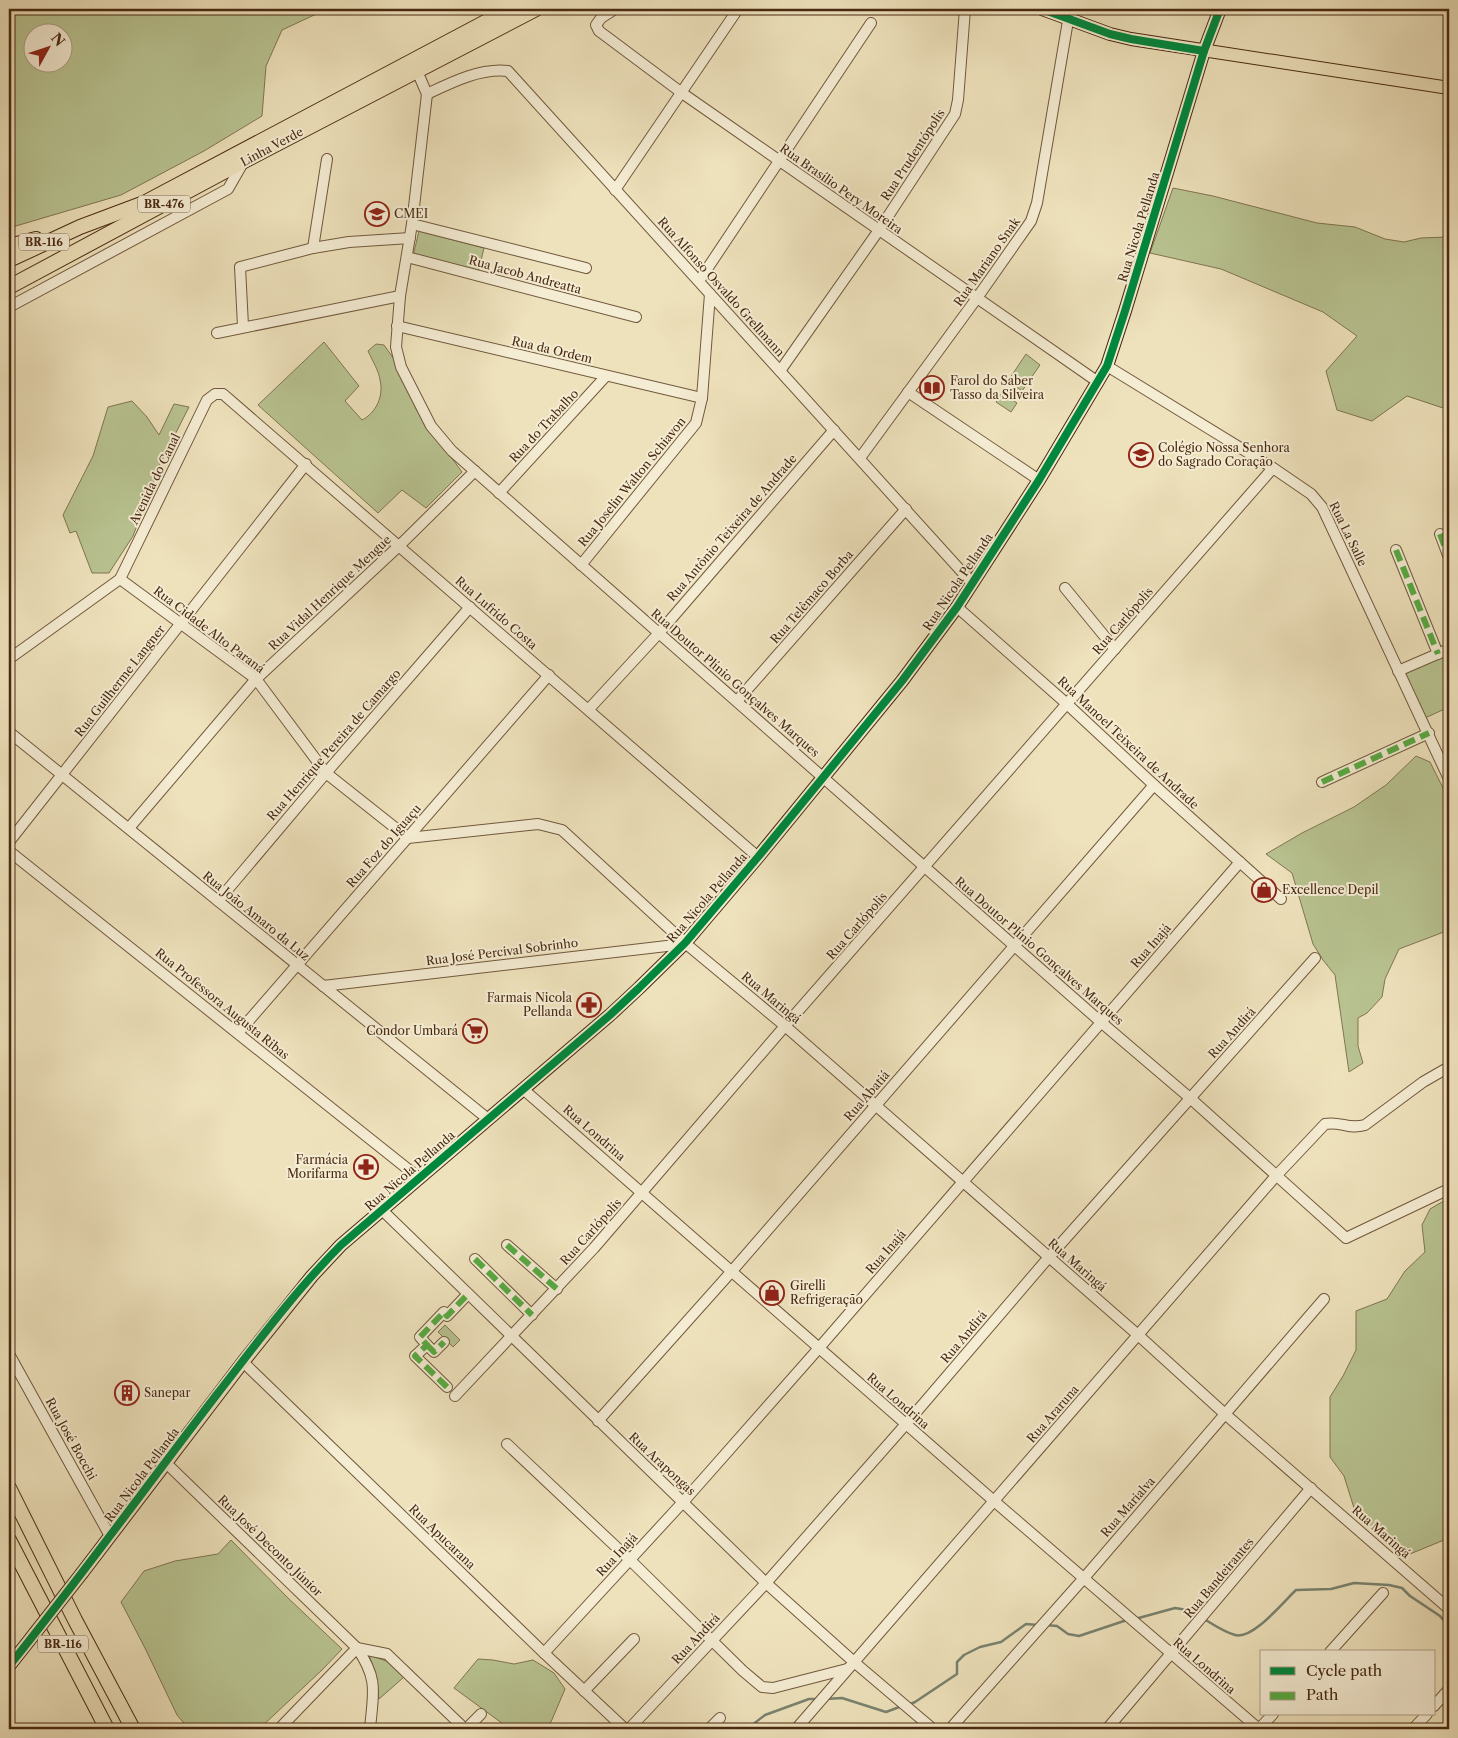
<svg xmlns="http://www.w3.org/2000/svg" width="1458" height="1738" font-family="'Libre Caslon Text',serif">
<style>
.green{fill:#b8c391;stroke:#807652;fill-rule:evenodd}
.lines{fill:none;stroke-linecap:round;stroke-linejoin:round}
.stream{stroke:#798370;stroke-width:2.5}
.minor-casing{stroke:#72583c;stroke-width:12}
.major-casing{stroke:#492a12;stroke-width:14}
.highway-casing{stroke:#492a12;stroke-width:16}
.minor{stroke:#f4ecd3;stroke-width:10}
.major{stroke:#eee2bc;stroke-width:12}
.highway{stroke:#eee2bc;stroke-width:14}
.major-bridge-casing{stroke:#492a12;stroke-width:14;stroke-linecap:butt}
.major-bridge{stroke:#eee2bc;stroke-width:12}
.quiet{stroke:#56ab42;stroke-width:6;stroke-dasharray:12 6;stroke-linecap:butt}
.cycleway-casing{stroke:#f4ecd3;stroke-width:11}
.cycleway{stroke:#00873e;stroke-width:8}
.labels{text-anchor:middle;stroke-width:4;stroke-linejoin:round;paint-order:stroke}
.shield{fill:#f4ecd3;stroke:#7c644c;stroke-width:1}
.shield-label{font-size:11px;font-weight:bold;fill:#492a12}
.street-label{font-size:12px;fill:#492a12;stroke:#f4ecd3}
.poi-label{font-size:12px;fill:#492a12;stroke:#f4ecd3;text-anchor:start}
</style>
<rect width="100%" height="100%" fill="#eee2bc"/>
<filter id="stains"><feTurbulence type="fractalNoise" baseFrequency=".004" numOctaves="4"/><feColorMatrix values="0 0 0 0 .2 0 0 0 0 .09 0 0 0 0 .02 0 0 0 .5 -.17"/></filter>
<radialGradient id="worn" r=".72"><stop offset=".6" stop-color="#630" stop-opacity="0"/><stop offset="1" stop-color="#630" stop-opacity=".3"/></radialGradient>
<g class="green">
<path d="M9,9H327L282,30L266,66L262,116L204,151L121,195L9,228ZM62,32V62H32V32Z"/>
<polygon points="1173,188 1213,196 1317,223 1355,227 1385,239 1404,242 1421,238 1447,237 1449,235 1449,410 1407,396 1372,421 1337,410 1326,371 1357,336 1323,312 1221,269 1150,253"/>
<polygon points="419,231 484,248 478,273 413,256"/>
<path d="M324,342L359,386L345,401L362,420C376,413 384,396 380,380C379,371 372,360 368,351L376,344L384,345L399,366L416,409L462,472L426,508L402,490L378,513L258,405Z"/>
<polygon points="1026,354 1040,365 1022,391 1008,381"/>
<polygon points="1002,393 1017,403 1011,412 996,402"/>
<polygon points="132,401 147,417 159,435 174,404 189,407 160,464 133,536 109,573 92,573 76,531 70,533 63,515 93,456 108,407"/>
<polygon points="1449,653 1449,707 1425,718 1404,672"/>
<polygon points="1416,756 1430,762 1449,800 1449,930 1399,949 1385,979 1382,997 1367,1013 1358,1018 1358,1046 1363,1063 1349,1072 1335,975 1323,960 1313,944 1292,873 1266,854 1302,833 1354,807 1386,785"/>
<polygon points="1449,1198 1449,1538 1405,1556 1376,1533 1354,1508 1344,1476 1330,1457 1330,1397 1343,1376 1356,1350 1356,1311 1387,1299 1405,1271 1425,1252 1422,1225 1430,1209"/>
<polygon points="445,1325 460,1340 453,1347 438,1332"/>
<polygon points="231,1540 288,1598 342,1649 322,1670 259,1729 189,1729 177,1715 145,1648 121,1602 144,1571 175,1561 218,1554"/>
<polygon points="369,1655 392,1663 404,1677 379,1699 376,1678"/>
<polygon points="478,1659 493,1660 514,1664 533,1660 554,1673 565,1689 551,1722 542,1729 510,1729 454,1688"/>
</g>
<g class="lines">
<g class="stream">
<polyline points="1135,1619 1175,1608 1187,1610 1199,1616"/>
<path d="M1204,1619C1214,1625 1224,1632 1235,1635C1253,1640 1284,1601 1296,1590L1331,1589L1354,1583L1389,1585L1402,1588L1410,1596L1440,1616L1449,1627"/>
<polyline points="1046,1625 1057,1626 1068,1634 1079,1636 1127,1620"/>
<polyline points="826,1699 842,1698 886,1712 902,1706"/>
<polyline points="908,1705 915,1702 957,1674 957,1662 964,1655 980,1647 1001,1642 1026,1624 1038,1625"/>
<polyline points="747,1729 765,1715 809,1699 818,1699"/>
</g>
<defs>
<g id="minor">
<polyline points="615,9 601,18 596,25 599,31 682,93 1098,382"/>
<polyline points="417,71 427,94 412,224 400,296 396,347 401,367 431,426 452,451 1102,1023 1190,1098 1346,1238 1449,1189"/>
<path d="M427,94C452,82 480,68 508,71L972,583"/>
<polyline points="615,190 738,9"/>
<polyline points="412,224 586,268"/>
<polyline points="313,248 327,159"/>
<polyline points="407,257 636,317"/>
<polyline points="699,281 871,23"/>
<polyline points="9,307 228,189 244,161"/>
<polyline points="243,326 240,267 313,248 349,242 410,238"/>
<polyline points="397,326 702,398"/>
<polyline points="217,333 400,296"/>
<polyline points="1107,366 1273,468 1311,494 1322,507 1449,779"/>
<polyline points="780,371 879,230 955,114 958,100 965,9"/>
<polyline points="908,392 1039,480"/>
<polyline points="860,458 977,298 1031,221 1037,203 1070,9"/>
<polyline points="499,493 606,376"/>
<polyline points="1440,534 1449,558"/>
<polyline points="1396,550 1438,654"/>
<polyline points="581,565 696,423 702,398 710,294"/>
<polyline points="120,579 256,679 326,773 408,838 538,824 562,830 685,943 785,1026 1138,1335 1225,1414 1449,1609"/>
<polyline points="1065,588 1115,649"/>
<polyline points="957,607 1067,704 1154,785 1281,899"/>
<polyline points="9,659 120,579 207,400 215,394 223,394 758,857"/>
<polyline points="1398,671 1449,649"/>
<polyline points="737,701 906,509"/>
<polyline points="589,709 659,633 834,430"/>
<polyline points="9,732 488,1119"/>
<polyline points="1322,782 1429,733"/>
<polyline points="129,828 256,679 400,545 475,471"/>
<polyline points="9,842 306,464"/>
<polyline points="9,851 419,1178"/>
<polyline points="218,901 326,773 470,607"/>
<polyline points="323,986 684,944"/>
<polyline points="238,1033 549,675"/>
<polyline points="523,1089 994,1501 1259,1729"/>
<polyline points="382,1210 766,1583 854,1662 933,1729"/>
<polyline points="507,1245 557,1289"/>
<polyline points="475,1259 532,1315"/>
<polyline points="427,1345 434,1352 444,1342"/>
<polyline points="9,1354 110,1536"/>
<polyline points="243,1362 544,1653 625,1729"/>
<polyline points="447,1387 415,1356 427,1345 420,1337 444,1312 447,1316 468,1294"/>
<polyline points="455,1396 594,1248 785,1026 1273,468"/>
<polyline points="598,1421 732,1271 1154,785"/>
<polyline points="507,1444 629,1559 743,1671 762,1687 773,1688 847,1669"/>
<path d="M165,1462L357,1648C379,1680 373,1693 370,1729"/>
<polyline points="357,1648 387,1654 465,1729"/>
<polyline points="1330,1652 1383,1593"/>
<polyline points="544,1653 684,1501 819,1348 1240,862"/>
<polyline points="584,1691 634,1639"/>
<polyline points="1434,1706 1449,1689"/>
<polyline points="279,1729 357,1648"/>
<polyline points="466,1729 481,1714"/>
<polyline points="629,1729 766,1583 906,1424 1049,1257 1315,958"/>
<polyline points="709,1729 720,1718"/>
<path d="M796,1729L1275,1177L1325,1124C1341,1121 1348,1130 1365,1125L1423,1082L1449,1067"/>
<polyline points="950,1729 1084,1578 1324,1299"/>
<polyline points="1107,1729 1311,1488"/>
<polyline points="1259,1729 1273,1714"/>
<polyline points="1413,1729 1427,1714"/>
</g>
<g id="major">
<polyline points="1042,9 1110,34 1131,39 1449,88"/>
<polyline points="82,1573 243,1362 312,1276 341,1245 610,1015 639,988 685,943 758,857 902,681 957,607 1039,480 1107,366 1125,311 1204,51 1220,9"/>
<polyline points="9,1666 35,1633"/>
</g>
<g id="highway">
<polyline points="9,246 36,239"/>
<polyline points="9,260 80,227 144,203 510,9"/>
<polyline points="9,287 244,161 536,9"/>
<polyline points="9,1488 75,1620 133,1729"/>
<polyline points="9,1540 107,1729"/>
</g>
</defs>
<use href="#minor" class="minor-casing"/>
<use href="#major" class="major-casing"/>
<use href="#highway" class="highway-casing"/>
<use href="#minor" class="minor"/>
<use href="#major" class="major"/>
<use href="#highway" class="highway"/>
<defs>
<polyline id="major-bridge" points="35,1633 82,1573"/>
</defs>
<use href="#major-bridge" class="major-bridge-casing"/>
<use href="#major-bridge" class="major-bridge"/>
<g class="quiet">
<polyline points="1440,534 1449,558"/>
<polyline points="1396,550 1438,654"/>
<polyline points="1322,782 1429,733"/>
<polyline points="507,1245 557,1289"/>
<polyline points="475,1259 532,1315"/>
<polyline points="427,1345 434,1352 444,1342"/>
<polyline points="447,1387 415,1356 427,1345 420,1337 444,1312 447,1316 468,1294"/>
</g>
<defs>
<g id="cycleway">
<polyline points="1042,9 1110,34 1131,39 1204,51"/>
<path d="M9,1666C81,1577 148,1484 218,1393C257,1343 296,1290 341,1245L610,1015L639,988L685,943L758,857L902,681L957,607L1039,480L1107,366L1125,311L1204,51L1220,9"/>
</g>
</defs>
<use href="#cycleway" class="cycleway-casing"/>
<use href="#cycleway" class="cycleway"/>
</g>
<defs>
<symbol id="school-ring" viewBox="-11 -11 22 22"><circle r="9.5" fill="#f4ecd3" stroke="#8f2418" stroke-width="1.5"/><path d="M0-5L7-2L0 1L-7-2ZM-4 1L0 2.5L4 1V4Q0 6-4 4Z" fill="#8f2418"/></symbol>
<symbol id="library-ring" viewBox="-11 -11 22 22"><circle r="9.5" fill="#f4ecd3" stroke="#8f2418" stroke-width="1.5"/><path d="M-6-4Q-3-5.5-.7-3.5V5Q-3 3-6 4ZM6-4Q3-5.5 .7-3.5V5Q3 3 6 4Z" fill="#8f2418"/></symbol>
<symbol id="shop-ring" viewBox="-11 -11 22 22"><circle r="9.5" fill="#f4ecd3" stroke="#8f2418" stroke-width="1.5"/><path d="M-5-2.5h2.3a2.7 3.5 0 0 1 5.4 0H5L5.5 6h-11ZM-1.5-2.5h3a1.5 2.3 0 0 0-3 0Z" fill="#8f2418"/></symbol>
<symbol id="pharmacy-ring" viewBox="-11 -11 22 22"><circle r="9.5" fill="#f4ecd3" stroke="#8f2418" stroke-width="1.5"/><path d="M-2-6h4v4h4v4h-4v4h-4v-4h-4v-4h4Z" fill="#8f2418"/></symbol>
<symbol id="supermarket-ring" viewBox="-11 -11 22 22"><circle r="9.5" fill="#f4ecd3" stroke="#8f2418" stroke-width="1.5"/><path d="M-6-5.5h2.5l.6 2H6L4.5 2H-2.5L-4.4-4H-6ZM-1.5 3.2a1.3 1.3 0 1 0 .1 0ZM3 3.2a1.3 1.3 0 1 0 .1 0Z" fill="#8f2418"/></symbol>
<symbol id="building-ring" viewBox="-11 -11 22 22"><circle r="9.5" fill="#f4ecd3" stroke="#8f2418" stroke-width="1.5"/><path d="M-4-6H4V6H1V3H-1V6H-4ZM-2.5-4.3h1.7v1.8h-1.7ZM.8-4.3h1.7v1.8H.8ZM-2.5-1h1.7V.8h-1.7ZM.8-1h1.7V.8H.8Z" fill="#8f2418"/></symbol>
</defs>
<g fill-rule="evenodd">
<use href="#school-ring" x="363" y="200" width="28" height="28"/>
<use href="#library-ring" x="918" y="374" width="28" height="28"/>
<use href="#school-ring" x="1127" y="441" width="28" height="28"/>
<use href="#shop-ring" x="1250" y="876" width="28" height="28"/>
<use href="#pharmacy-ring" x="575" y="991" width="28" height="28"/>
<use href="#supermarket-ring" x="461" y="1017" width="28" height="28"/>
<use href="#pharmacy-ring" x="352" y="1153" width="28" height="28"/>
<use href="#shop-ring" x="758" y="1279" width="28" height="28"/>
<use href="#building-ring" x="113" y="1379" width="28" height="28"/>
</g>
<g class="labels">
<g class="shield">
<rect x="138" y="195.5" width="52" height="17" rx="4"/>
<rect x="19" y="233.5" width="50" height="17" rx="4"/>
<rect x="38" y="1635.5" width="50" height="17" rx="4"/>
</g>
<g class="shield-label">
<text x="164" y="208">BR-476</text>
<text x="44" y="246">BR-116</text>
<text x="63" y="1648">BR-116</text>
</g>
<g class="street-label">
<text transform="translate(272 147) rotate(-28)" y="4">Linha Verde</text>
<text transform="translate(913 155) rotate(-57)" y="4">Rua Prudentópolis</text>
<text transform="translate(841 189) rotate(35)" y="4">Rua Brasílio Pery Moreira</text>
<text transform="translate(1139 227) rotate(-73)" y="4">Rua Nicola Pellanda</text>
<text transform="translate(987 262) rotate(-55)" y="4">Rua Mariano Snak</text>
<text transform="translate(525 275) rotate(15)" y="4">Rua Jacob Andreatta</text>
<text transform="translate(721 287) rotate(48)" y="4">Rua Alfonso Osvaldo Grellmann</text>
<text transform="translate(552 350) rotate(13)" y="4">Rua da Ordem</text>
<text transform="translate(544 426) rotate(-47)" y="4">Rua do Trabalho</text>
<text transform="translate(155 479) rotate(-64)" y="4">Avenida do Canal</text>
<text transform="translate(632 482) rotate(-51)" y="4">Rua Joselin Walton Schiavon</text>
<text transform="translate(732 528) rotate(-49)" y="4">Rua Antônio Teixeira de Andrade</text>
<text transform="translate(1348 534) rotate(64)" y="4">Rua La Salle</text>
<text transform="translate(958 582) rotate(-56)" y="4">Rua Nicola Pellanda</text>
<text transform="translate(330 593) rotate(-43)" y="4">Rua Vidal Henrique Mengue</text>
<text transform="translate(812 597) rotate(-49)" y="4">Rua Telêmaco Borba</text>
<text transform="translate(496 613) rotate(41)" y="4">Rua Lufrido Costa</text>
<text transform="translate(1123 621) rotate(-49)" y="4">Rua Carlópolis</text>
<text transform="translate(209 630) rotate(37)" y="4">Rua Cidade Alto Paraná</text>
<text transform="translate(120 681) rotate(-52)" y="4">Rua Guilherme Langner</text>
<text transform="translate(735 683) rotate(41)" y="4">Rua Doutor Plínio Gonçalves Marques</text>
<text transform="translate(1128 743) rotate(43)" y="4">Rua Manoel Teixeira de Andrade</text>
<text transform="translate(334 745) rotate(-49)" y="4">Rua Henrique Pereira de Camargo</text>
<text transform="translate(384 846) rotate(-49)" y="4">Rua Foz do Iguaçu</text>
<text transform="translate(707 898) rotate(-49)" y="4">Rua Nicola Pellanda</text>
<text transform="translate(256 916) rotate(39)" y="4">Rua João Amaro da Luz</text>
<text transform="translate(857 926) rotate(-49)" y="4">Rua Carlópolis</text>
<text transform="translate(1151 946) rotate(-49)" y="4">Rua Inajá</text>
<text transform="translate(1039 951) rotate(41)" y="4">Rua Doutor Plínio Gonçalves Marques</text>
<text transform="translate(502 952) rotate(-7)" y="4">Rua José Percival Sobrinho</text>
<text transform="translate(771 998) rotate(40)" y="4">Rua Maringá</text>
<text transform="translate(222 1004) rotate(39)" y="4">Rua Professora Augusta Ribas</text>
<text transform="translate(1232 1033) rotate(-48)" y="4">Rua Andirá</text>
<text transform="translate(867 1096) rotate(-49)" y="4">Rua Abatiá</text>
<text transform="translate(594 1133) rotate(41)" y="4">Rua Londrina</text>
<text transform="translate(410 1171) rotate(-41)" y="4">Rua Nicola Pellanda</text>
<text transform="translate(591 1232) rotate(-48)" y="4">Rua Carlópolis</text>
<text transform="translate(886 1252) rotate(-49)" y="4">Rua Inajá</text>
<text transform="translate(1077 1265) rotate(41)" y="4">Rua Maringá</text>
<text transform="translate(964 1337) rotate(-50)" y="4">Rua Andirá</text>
<text transform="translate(898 1401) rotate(41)" y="4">Rua Londrina</text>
<text transform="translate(1053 1414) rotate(-49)" y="4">Rua Araruna</text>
<text transform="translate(71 1439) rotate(61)" y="4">Rua José Bocchi</text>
<text transform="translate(662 1464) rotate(43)" y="4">Rua Arapongas</text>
<text transform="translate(142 1475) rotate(-53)" y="4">Rua Nicola Pellanda</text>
<text transform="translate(1128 1507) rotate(-49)" y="4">Rua Marialva</text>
<text transform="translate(1381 1532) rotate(41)" y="4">Rua Maringá</text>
<text transform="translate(442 1537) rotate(44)" y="4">Rua Apucarana</text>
<text transform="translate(270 1546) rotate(44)" y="4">Rua José Deconto Júnior</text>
<text transform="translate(617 1555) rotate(-47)" y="4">Rua Inajá</text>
<text transform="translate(1219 1578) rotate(-50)" y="4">Rua Bandeirantes</text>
<text transform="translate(696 1639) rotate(-47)" y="4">Rua Andirá</text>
<text transform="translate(1204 1666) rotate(41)" y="4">Rua Londrina</text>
</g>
<g class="poi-label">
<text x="394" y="218">CMEI</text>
<text x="950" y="385">Farol do Saber<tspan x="950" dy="14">Tasso da Silveira</tspan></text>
<text x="1158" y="452">Colégio Nossa Senhora<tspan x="1158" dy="14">do Sagrado Coração</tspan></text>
<text x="1282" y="894">Excellence Depil</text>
<text x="572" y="1002" text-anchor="end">Farmais Nicola<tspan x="572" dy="14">Pellanda</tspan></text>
<text x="458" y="1035" text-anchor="end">Condor Umbará</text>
<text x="348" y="1164" text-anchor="end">Farmácia<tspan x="348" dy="14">Morifarma</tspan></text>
<text x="790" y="1290">Girelli<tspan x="790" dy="14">Refrigeração</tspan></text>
<text x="144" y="1397">Sanepar</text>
</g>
</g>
<rect width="1458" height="1738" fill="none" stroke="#eee2bc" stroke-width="30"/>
<rect x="10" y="10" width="1438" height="1718" fill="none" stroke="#492a12" stroke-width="2.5"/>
<rect x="15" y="15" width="1428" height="1708" fill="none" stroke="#492a12"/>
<rect x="1260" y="1650" width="175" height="65" fill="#f4ecd3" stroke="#b09e86"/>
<rect x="1270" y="1667" width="25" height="8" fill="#00873e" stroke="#b09e86"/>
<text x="1306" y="1676" font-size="15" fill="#492a12">Cycle path</text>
<rect x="1270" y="1692" width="25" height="8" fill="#56ab42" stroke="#b09e86"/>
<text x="1306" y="1700" font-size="15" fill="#492a12">Path</text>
<g transform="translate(48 48) rotate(50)"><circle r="24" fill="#f4ecd3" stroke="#b09e86"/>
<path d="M0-4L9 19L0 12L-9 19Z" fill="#8f2418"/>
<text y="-8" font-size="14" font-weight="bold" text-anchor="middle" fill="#492a12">N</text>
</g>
<rect width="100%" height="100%" filter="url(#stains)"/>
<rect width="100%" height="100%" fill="url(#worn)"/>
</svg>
